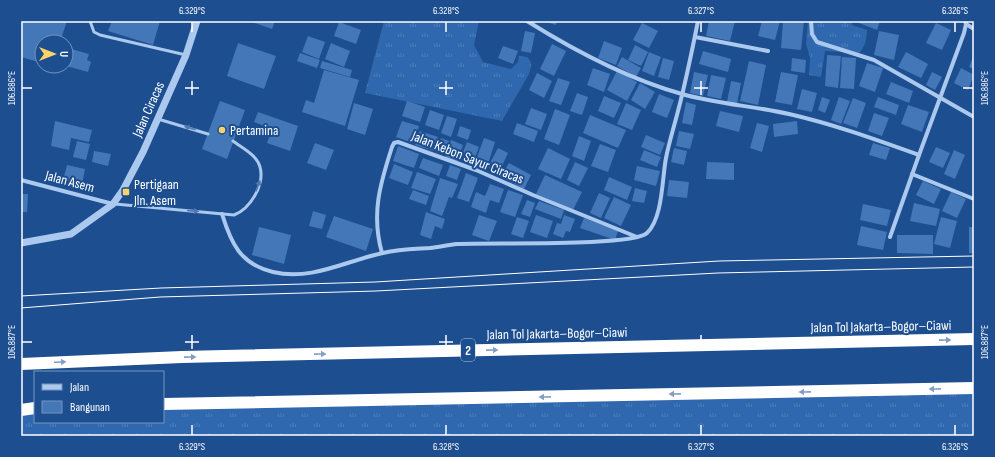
<svg xmlns="http://www.w3.org/2000/svg" width="995" height="457" font-family="'Sofia Sans Condensed',sans-serif">
<style>
.grass{fill:url(#grass-tufts)}
.building{fill:#4477b8}
.lines{fill:none;stroke-linecap:round;stroke-linejoin:round}
.service{stroke:#abc9ee;stroke-width:3}
.minor{stroke:#abc9ee;stroke-width:4}
.tertiary{stroke:#abc9ee;stroke-width:7}
.motorway{stroke:#fff;stroke-width:12}
.tram{stroke:#fff;stroke-width:1}
.oneway{fill:#4e79b1}
.oneway2{fill:#829ec2}
.ticks{fill:none;stroke:#fff;stroke-width:1.5}
.poi-dot{fill:#fed369;stroke:#1c4e90;stroke-width:1.5}
.labels{text-anchor:middle;stroke-width:4;stroke-linejoin:round;paint-order:stroke}
.shield{fill:#1c4e90;stroke:#bbcade;stroke-width:1}
.shield-label{font-size:13px;font-weight:bold;fill:#fff}
.street-label{font-size:14px;fill:#fff;stroke:#1c4e90}
.poi-label{font-size:14px;fill:#fff;stroke:#1c4e90;text-anchor:start}
.neatline{fill:none;stroke:#fff;stroke-width:1.5}
.ticks-label{font-size:10px;text-anchor:middle;fill:#fff}
</style>
<defs>
<pattern id="grass-tufts" width="24" height="20" patternUnits="userSpaceOnUse"><rect width="24" height="20" fill="#2f68ae"/><path d="M3 7l-1-3M5 7V3M7 7l1-3M15 17l-1-3M17 17v-4M19 17l1-3" fill="none" stroke="#4e7fba"/></pattern>
</defs>
<rect width="100%" height="100%" fill="#1c4e90"/>
<g class="grass">
<path d="M384,21H479L474,45L483,62L511,69L518,62L519,56L527,57C533,62 531,67 529,74L502,121L365,93Z"/>
<path d="M808,21H852V25L867,30C866,40 866,46 859,53L825,51L821,77L809,75L810,57L806,44Z"/>
<polygon points="974,388 974,436 21,436 21,410 35,408 35,422 163,422 163,404"/>
</g>
<g class="building">
<polygon points="21,21 67,21 60,42 42,42 42,63 21,57"/>
<polygon points="112,21 160,21 153,45 108,31"/>
<polygon points="249,21 275,21 272,29"/>
<polygon points="543,21 557,21 556,25"/>
<polygon points="709,21 735,21 730,41 706,36"/>
<polygon points="762,21 780,21 775,40 758,36"/>
<polygon points="783,21 804,21 801,50 781,48"/>
<polygon points="854,21 880,21 877,30"/>
<polygon points="339,22 361,30 356,44 334,36"/>
<polygon points="642,23 658,31 649,48 633,40"/>
<polygon points="936,23 951,30 942,50 926,43"/>
<polygon points="525,31 535,33 531,53 521,51"/>
<polygon points="879,31 899,35 894,60 874,55"/>
<polygon points="308,36 325,42 319,59 302,52"/>
<polygon points="604,41 622,48 616,65 598,58"/>
<polygon points="238,43 276,56 264,89 227,76"/>
<polygon points="331,43 350,51 344,67 325,59"/>
<polygon points="552,44 566,51 554,76 540,69"/>
<polygon points="635,45 648,52 641,66 628,60"/>
<polygon points="503,46 518,51 513,64 498,58"/>
<polygon points="68,48 89,54 87,60 91,62 88,72 66,66"/>
<polygon points="703,51 731,59 728,72 699,64"/>
<polygon points="649,52 661,57 654,76 642,71"/>
<polygon points="906,52 928,64 921,78 898,67"/>
<polygon points="300,53 320,60 317,68 297,61"/>
<polygon points="827,55 841,56 838,88 825,86"/>
<polygon points="974,55 974,69 969,67"/>
<polygon points="622,57 641,68 636,77 617,66"/>
<polygon points="842,57 856,58 854,89 840,88"/>
<polygon points="663,58 674,61 669,80 658,77"/>
<polygon points="792,58 806,60 805,73 791,71"/>
<polygon points="322,61 352,70 350,77 320,68"/>
<polygon points="749,61 766,65 758,105 740,101"/>
<polygon points="867,63 883,68 875,92 859,86"/>
<polygon points="593,68 610,74 604,92 587,85"/>
<polygon points="961,68 974,75 968,90 954,83"/>
<polygon points="324,70 359,80 345,126 302,112 306,100 314,103"/>
<polygon points="617,71 637,82 627,101 607,90"/>
<polygon points="694,72 708,75 703,96 690,93"/>
<polygon points="781,72 798,75 792,105 775,102"/>
<polygon points="932,72 942,77 935,90 926,85"/>
<polygon points="537,73 552,81 544,98 529,90"/>
<polygon points="711,75 726,78 721,99 707,96"/>
<polygon points="558,78 570,82 561,105 549,101"/>
<polygon points="731,81 741,83 737,104 727,102"/>
<polygon points="891,82 913,91 909,103 886,94"/>
<polygon points="640,83 655,92 645,109 631,100"/>
<polygon points="802,89 817,93 812,112 797,109"/>
<polygon points="577,93 588,97 582,115 570,111"/>
<polygon points="659,94 674,100 667,118 652,112"/>
<polygon points="604,96 621,103 614,118 598,111"/>
<polygon points="822,97 830,100 825,113 818,110"/>
<polygon points="839,97 850,101 841,124 831,120"/>
<polygon points="878,97 899,105 896,115 874,107"/>
<polygon points="853,98 866,103 857,128 843,123"/>
<polygon points="220,101 245,110 227,159 202,149"/>
<polygon points="407,101 425,107 420,122 402,116"/>
<polygon points="686,102 696,105 692,125 682,123"/>
<polygon points="354,103 373,109 365,135 347,129"/>
<polygon points="626,103 641,110 632,130 617,124"/>
<polygon points="908,105 929,112 922,132 901,124"/>
<polygon points="531,108 547,114 541,130 525,124"/>
<polygon points="555,109 570,115 559,145 544,139"/>
<polygon points="430,110 444,115 439,130 425,125"/>
<polygon points="720,111 743,116 739,132 716,126"/>
<polygon points="258,112 298,126 290,151 267,143 272,129 254,122"/>
<polygon points="874,113 889,118 882,136 868,131"/>
<polygon points="590,115 626,130 618,148 583,133"/>
<polygon points="447,116 457,119 451,137 441,133"/>
<polygon points="55,121 92,130 89,142 71,138 69,150 51,146"/>
<polygon points="402,121 419,126 413,143 396,137"/>
<polygon points="797,121 798,134 774,137 773,124"/>
<polygon points="517,123 538,131 534,142 513,134"/>
<polygon points="757,123 769,126 762,152 750,148"/>
<polygon points="460,126 471,130 468,140 457,136"/>
<polygon points="420,131 438,137 434,151 415,145"/>
<polygon points="679,131 694,134 690,149 676,146"/>
<polygon points="646,135 665,143 660,155 641,147"/>
<polygon points="579,136 591,141 584,161 572,156"/>
<polygon points="441,138 449,141 444,154 436,152"/>
<polygon points="484,138 495,142 488,164 476,160"/>
<polygon points="451,140 463,145 457,162 445,158"/>
<polygon points="77,141 90,144 86,160 73,157"/>
<polygon points="467,142 479,147 474,161 461,157"/>
<polygon points="315,143 334,150 326,170 307,163"/>
<polygon points="873,143 890,148 886,160 869,155"/>
<polygon points="600,144 616,150 608,172 591,166"/>
<polygon points="398,146 419,154 414,168 393,161"/>
<polygon points="936,147 950,153 943,168 929,162"/>
<polygon points="498,148 508,153 499,172 488,167"/>
<polygon points="548,148 570,159 561,179 538,169"/>
<polygon points="674,148 687,151 684,165 671,162"/>
<polygon points="644,150 661,157 657,167 640,160"/>
<polygon points="954,150 965,155 955,179 944,174"/>
<polygon points="94,151 111,154 108,166 92,162"/>
<polygon points="423,158 443,165 439,176 419,168"/>
<polygon points="575,162 588,168 579,186 567,180"/>
<polygon points="707,162 734,163 734,180 706,179"/>
<polygon points="509,163 531,175 524,189 501,176"/>
<polygon points="394,164 413,172 408,185 389,178"/>
<polygon points="67,165 85,169 82,185 63,180"/>
<polygon points="450,165 461,169 457,180 446,176"/>
<polygon points="637,166 660,171 656,186 634,180"/>
<polygon points="417,172 436,179 430,194 411,188"/>
<polygon points="466,173 478,178 469,202 457,198"/>
<polygon points="545,175 582,192 573,210 536,194"/>
<polygon points="609,177 632,187 627,200 604,190"/>
<polygon points="440,178 458,184 452,198 449,197 442,216 430,211"/>
<polygon points="669,180 689,182 687,198 667,196"/>
<polygon points="923,181 941,189 934,204 916,195"/>
<polygon points="490,184 504,189 499,203 490,200 486,213 471,207 476,192 485,196"/>
<polygon points="635,188 647,191 644,203 632,201"/>
<polygon points="413,190 429,196 426,205 409,199"/>
<polygon points="508,190 523,195 515,217 500,212"/>
<polygon points="951,192 966,199 957,218 942,211"/>
<polygon points="599,193 610,198 601,218 590,213"/>
<polygon points="21,194 28,194 27,212 21,212"/>
<polygon points="614,197 631,205 621,226 604,218"/>
<polygon points="527,200 535,203 530,217 521,214"/>
<polygon points="539,201 564,210 561,219 535,209"/>
<polygon points="914,203 940,209 936,226 910,221"/>
<polygon points="863,204 891,210 887,226 860,220"/>
<polygon points="313,211 326,215 322,229 309,226"/>
<polygon points="426,212 445,219 442,229 435,226 431,239 420,235"/>
<polygon points="479,215 497,221 489,241 472,235"/>
<polygon points="536,215 553,221 547,238 530,232"/>
<polygon points="564,215 575,219 570,232 566,231 563,238 553,234 557,223 561,224"/>
<polygon points="334,216 373,229 366,251 326,237"/>
<polygon points="517,217 529,221 523,238 511,234"/>
<polygon points="941,217 957,221 950,248 934,244"/>
<polygon points="584,218 618,231 615,240 580,228"/>
<polygon points="861,226 887,232 883,250 857,245"/>
<polygon points="259,227 291,235 284,264 252,255"/>
<rect x="969" y="227" width="5" height="26"/>
<polygon points="897,235 933,235 933,254 897,253"/>
</g>
<g class="lines">
<g class="service">
<polyline points="90,21 94,32 100,35 186,55"/>
<polyline points="158,119 208,134"/>
<path d="M115,204L234,215C250,209 265,185 260,167C257,155 242,148 233,141"/>
</g>
<g class="minor">
<path d="M527,21C575,51 628,79 682,94C717,104 754,106 789,114C833,124 877,140 919,155L890,237"/>
<polyline points="811,21 812,34 817,42 874,60 974,117"/>
<polyline points="966,24 974,29"/>
<polyline points="695,37 768,51"/>
<polyline points="919,155 964,33 966,24 965,21"/>
<polyline points="912,174 974,199"/>
<polyline points="21,180 113,204"/>
<path d="M222,214C231,243 240,264 273,272C312,281 345,261 383,253C399,249 414,249 430,248C439,247 448,245 457,244C488,242 632,247 647,233C663,218 662,178 666,158C669,142 674,127 678,111C686,81 692,51 698,21"/>
<path d="M382,253C371,214 380,184 392,147L394,143L398,142L476,170L533,195L637,237"/>
</g>
<polyline class="tertiary" points="21,243 71,234 113,204 123,190 143,152 186,55 197,21"/>
<g class="motorway">
<polyline points="21,364 182,357 974,339"/>
<polyline points="163,404 974,388"/>
<polyline points="21,410 35,408"/>
</g>
<g class="tram">
<polyline points="21,296 161,288 375,282 719,261 974,256"/>
<polyline points="21,308 160,297 376,291 718,273 974,267"/>
</g>
</g>
<defs><path id="oneway-solid" d="M-6-.8H1V-3.2L6.5 0L1 3.2V.8H-6Z"/></defs>
<g class="oneway">
<use href="#oneway-solid" transform="translate(190 128) rotate(-162)"/>
<use href="#oneway-solid" transform="translate(258 186) rotate(-68)"/>
<use href="#oneway-solid" transform="translate(193 211) rotate(5)"/>
</g>
<g class="oneway2">
<use href="#oneway-solid" transform="translate(945 340) rotate(-1)"/>
<use href="#oneway-solid" transform="translate(492 350) rotate(-1)"/>
<use href="#oneway-solid" transform="translate(320 354) rotate(-1)"/>
<use href="#oneway-solid" transform="translate(190 357) rotate(-1)"/>
<use href="#oneway-solid" transform="translate(60 362) rotate(-3)"/>
<use href="#oneway-solid" transform="translate(935 389) rotate(179)"/>
<use href="#oneway-solid" transform="translate(805 392) rotate(179)"/>
<use href="#oneway-solid" transform="translate(675 394) rotate(179)"/>
<use href="#oneway-solid" transform="translate(545 397) rotate(179)"/>
</g>
<path class="ticks" d="M192,22V32M446,22V32M701,22V32M955,22V32M192,81V95M446,81V95M701,81V95M22,88H32M185,88H199M439,88H453M694,88H708M963,88H973M192,335V349M446,335V349M701,335V349M22,342H32M185,342H199M439,342H453M694,342H708M963,342H973M192,425V435M446,425V435M701,425V435M955,425V435"/>
<g class="poi-dot">
<circle cx="222" cy="130" r="4"/>
<rect x="122" y="188" width="8" height="8" rx="2"/>
</g>
<g class="labels">
<rect class="shield" x="461" y="339" width="14" height="22" rx="3"/>
<g class="shield-label">
<text x="468" y="355">2</text>
</g>
<g class="street-label">
<text transform="translate(148 109) rotate(-66)" y="5">Jalan Ciracas</text>
<text transform="translate(468 157) rotate(22)" y="5">Jalan Kebon Sayur Ciracas</text>
<text transform="translate(70 181) rotate(15)" y="5">Jalan Asem</text>
<text transform="translate(881 326) rotate(-1)" y="5">Jalan Tol Jakarta–Bogor–Ciawi</text>
<text transform="translate(557 333) rotate(-1)" y="5">Jalan Tol Jakarta–Bogor–Ciawi</text>
</g>
<g class="poi-label">
<text x="230" y="135">Pertamina</text>
<text x="134" y="189">Pertigaan<tspan x="134" dy="16">Jln. Asem</tspan></text>
</g>
</g>
<rect width="995" height="457" fill="none" stroke="#1c4e90" stroke-width="44"/>
<rect x="34" y="371" width="130" height="52" fill="#1c4e90" stroke="#7795bc"/>
<rect x="42" y="384" width="20" height="6" fill="#abc9ee" stroke="#7795bc"/>
<text x="70" y="391" font-size="12" fill="#ffffff">Jalan</text>
<rect x="42" y="401" width="20" height="12" fill="#4477b8" stroke="#7795bc"/>
<text x="70" y="411" font-size="12" fill="#ffffff">Bangunan</text>
<g transform="translate(54 54) rotate(90)"><circle r="19" fill="#1c4e90" stroke="#7795bc"/>
<path d="M0-3L7 15L0 10L-7 15Z" fill="#fed369"/>
<text y="-6" font-size="11" font-weight="bold" text-anchor="middle" fill="#ffffff">U</text>
</g>
<rect x="22" y="22" width="951" height="413" class="neatline"/>
<g class="ticks-label">
<text x="192" y="14">6.329°S</text>
<text x="446" y="14">6.328°S</text>
<text x="701" y="14">6.327°S</text>
<text x="955" y="14">6.326°S</text>
<text transform="translate(984 88) rotate(-90)" y="4">106.886°E</text>
<text transform="translate(11 88) rotate(-90)" y="4">106.886°E</text>
<text transform="translate(984 342) rotate(-90)" y="4">106.887°E</text>
<text transform="translate(11 342) rotate(-90)" y="4">106.887°E</text>
<text x="192" y="450">6.329°S</text>
<text x="446" y="450">6.328°S</text>
<text x="701" y="450">6.327°S</text>
<text x="955" y="450">6.326°S</text>
</g>
</svg>
